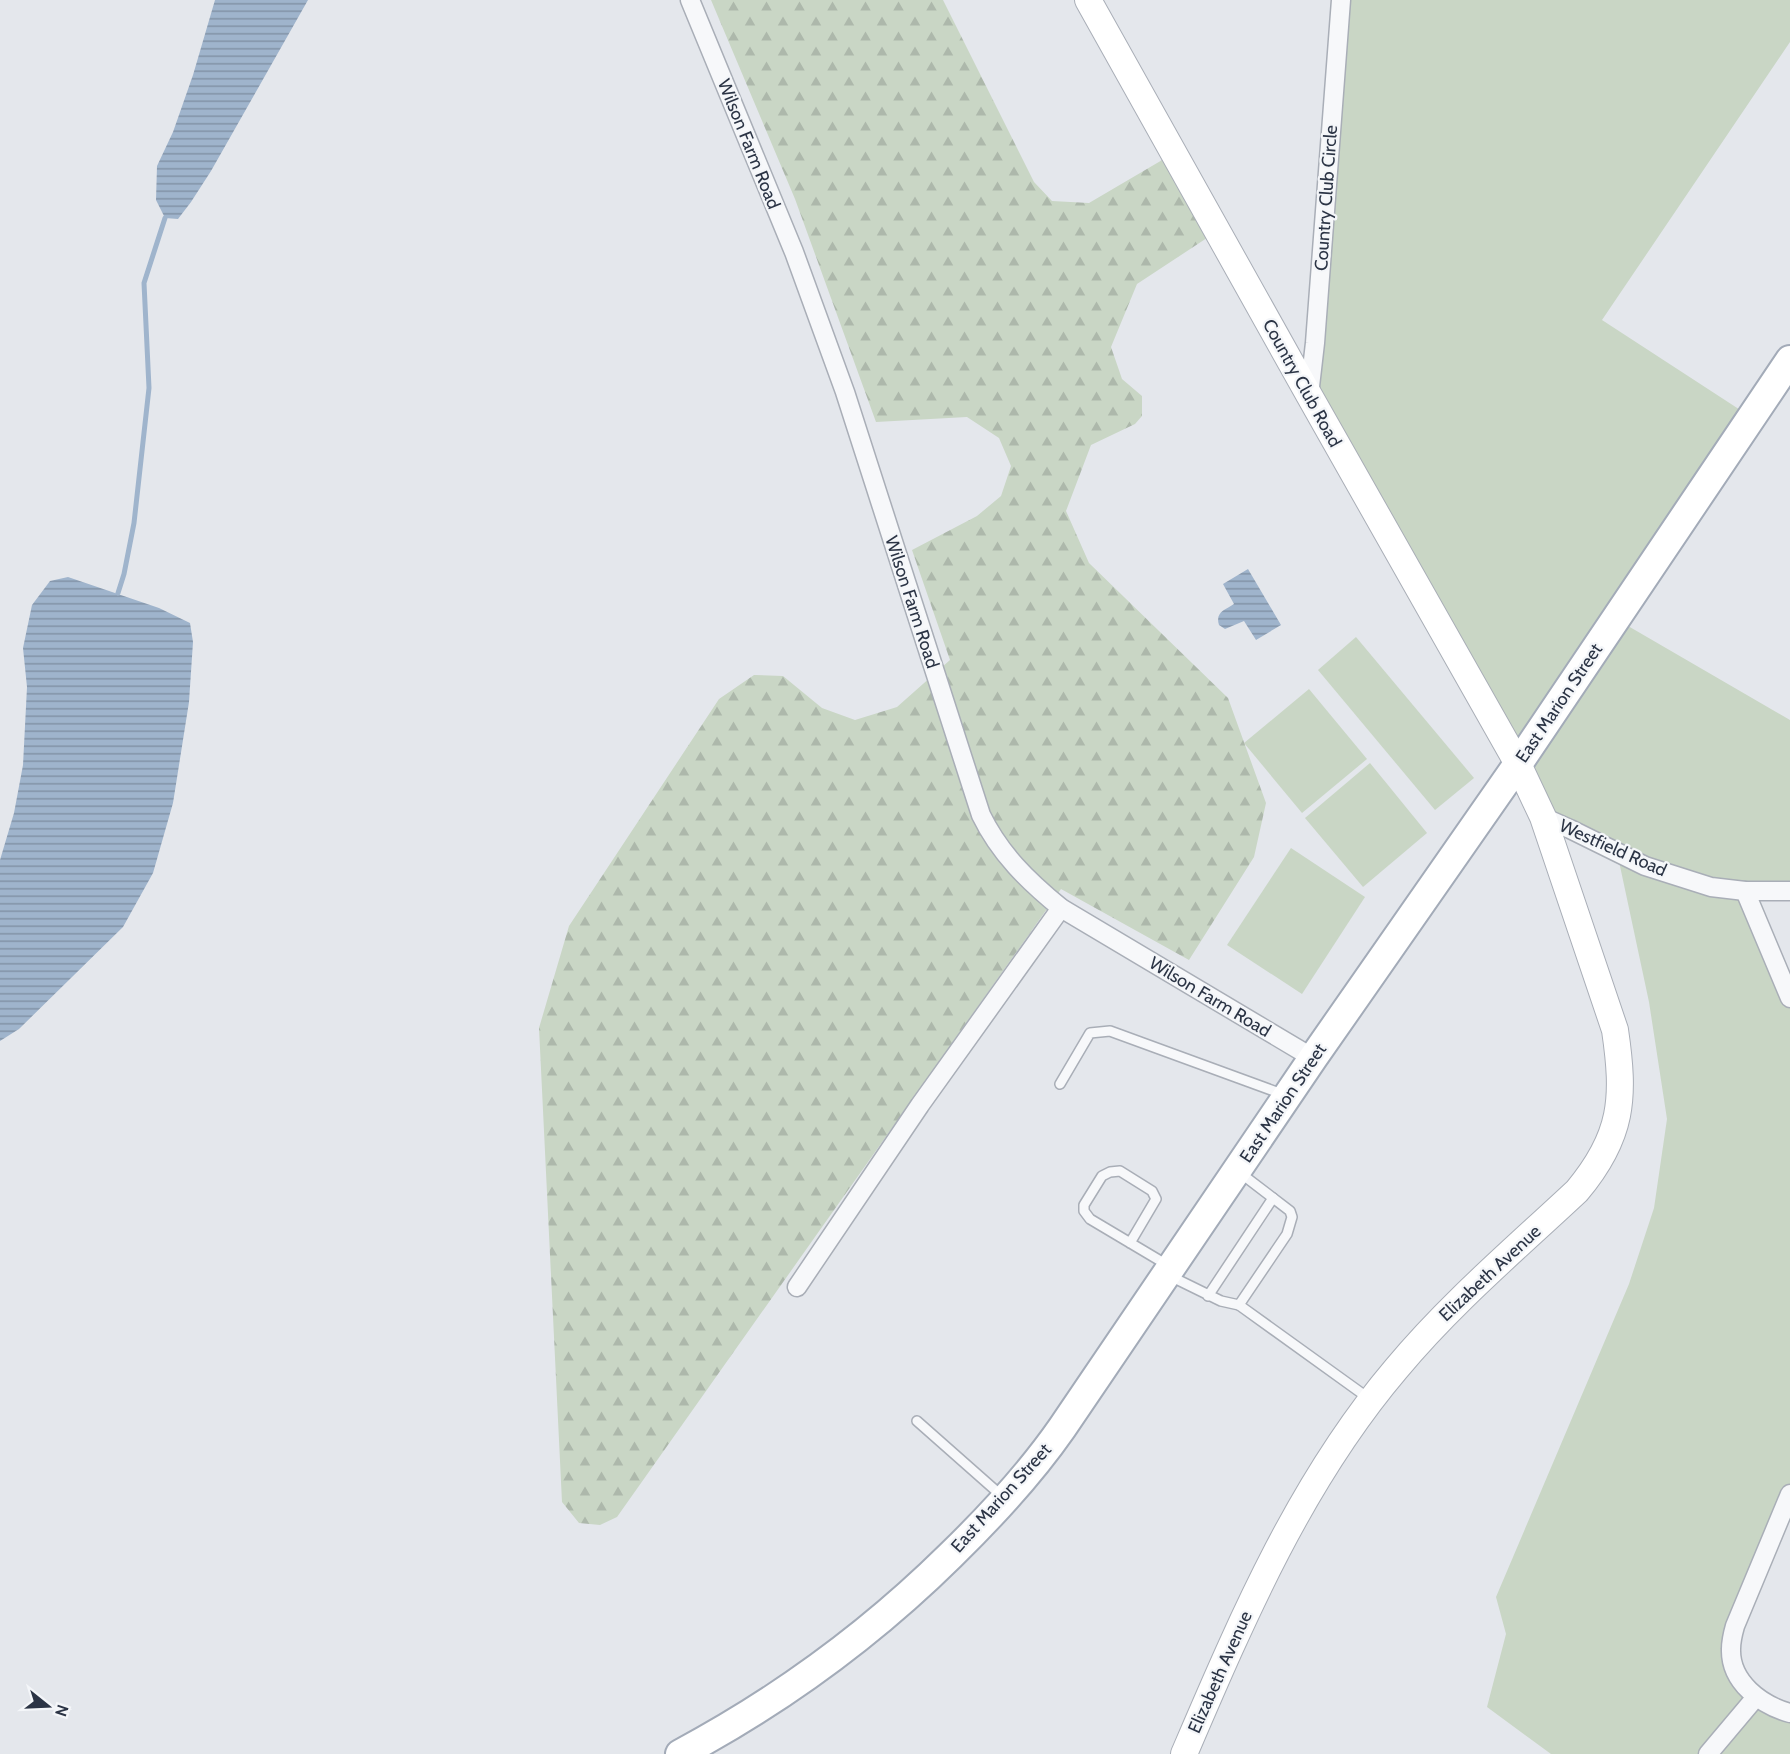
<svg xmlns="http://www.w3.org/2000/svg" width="1790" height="1754" font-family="Cabin,sans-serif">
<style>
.green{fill:#c9d6c5}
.forest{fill:url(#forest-firs)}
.water{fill:url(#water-rules)}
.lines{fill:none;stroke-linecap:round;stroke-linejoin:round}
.stream{stroke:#9fb4cc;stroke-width:5}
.lane-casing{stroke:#a9aeb7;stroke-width:12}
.street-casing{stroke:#a9aeb7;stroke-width:21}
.secondary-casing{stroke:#a9aeb7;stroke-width:28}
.primary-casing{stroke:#a3abb8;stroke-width:32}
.lane{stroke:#f7f8fa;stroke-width:9}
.street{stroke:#f7f8fa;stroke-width:18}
.secondary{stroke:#fff;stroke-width:26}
.primary{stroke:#fff;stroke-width:28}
.labels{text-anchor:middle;stroke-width:4.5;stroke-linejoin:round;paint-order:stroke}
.street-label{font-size:18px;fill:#2b3445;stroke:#f4f6f9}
</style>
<defs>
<pattern id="forest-firs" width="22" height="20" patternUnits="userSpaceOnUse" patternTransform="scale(1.5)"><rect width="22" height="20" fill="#c9d6c5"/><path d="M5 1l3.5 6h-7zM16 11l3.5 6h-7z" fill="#adb8ab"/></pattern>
<pattern id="water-rules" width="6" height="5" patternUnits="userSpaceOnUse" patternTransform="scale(1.5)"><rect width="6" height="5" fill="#9fb4cc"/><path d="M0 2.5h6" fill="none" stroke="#8293a7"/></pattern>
</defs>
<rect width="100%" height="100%" fill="#e4e7ec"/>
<g class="green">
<polygon points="1341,0 1790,0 1790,42 1602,320 1751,417 1616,619 1790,720 1790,891 1746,891 1790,998 1790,1494 1735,1626 1733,1666 1790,1713 1790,1754 1551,1754 1487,1707 1506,1634 1496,1597 1629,1284 1654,1208 1667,1119 1649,1002 1617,852 1543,817 1309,395"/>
<polygon points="1356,637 1474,778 1435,810 1318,670"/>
<polygon points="1309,689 1367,759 1302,813 1244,743"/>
<polygon points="1370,763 1427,833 1363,887 1305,818"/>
<polygon points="1291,848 1365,897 1302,994 1227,945"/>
</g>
<polygon class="forest" points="711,0 943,0 1034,182 1052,201 1089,203 1169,156 1213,234 1137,284 1111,347 1122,379 1142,396 1142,416 1135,424 1091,445 1066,511 1089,563 1228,698 1266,803 1254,857 1189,960 1061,889 617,1517 600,1525 579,1523 562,1502 539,1028 569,926 719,699 754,675 783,676 822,708 855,720 897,707 950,660 912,550 977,516 1001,496 1011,466 999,438 967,417 876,422 795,199"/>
<g class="water">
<polygon points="215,0 308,0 211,171 191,202 178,219 165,218 156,200 157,166 173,132 193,75"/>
<path d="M1248,569L1281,625L1256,640L1244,621L1225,629L1219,625C1215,612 1225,610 1234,604L1223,584Z"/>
<polygon points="68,577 159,608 190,623 193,642 189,702 173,803 153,873 123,927 19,1029 0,1041 0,860 14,813 23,765 27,687 23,648 32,605 50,581"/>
</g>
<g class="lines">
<polyline class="stream" points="118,593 124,574 134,523 149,388 144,283 165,218"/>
<defs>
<g id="lane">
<polyline points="1060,1084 1090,1033 1110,1031 1285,1095"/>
<polyline points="1130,1243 1156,1199 1152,1191 1120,1171 1110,1172 1102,1176 1084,1205 1084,1211 1090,1219 1169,1266"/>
<polyline points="1170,1276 1221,1301 1239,1305 1287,1234 1292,1217 1290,1211 1239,1172"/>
<polyline points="1208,1296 1273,1198"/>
<polyline points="1239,1305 1371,1400"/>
<polyline points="917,1421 1003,1497"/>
</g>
<g id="street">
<path d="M690,0L794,252L845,392L981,815C1000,854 1028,881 1061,908L1313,1058"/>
<polyline points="1309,395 1315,343 1341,0"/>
<polyline points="1543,817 1570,829 1645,866 1711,887 1745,891 1790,891"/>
<polyline points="1745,891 1790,998"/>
<polyline points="797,1287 920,1105 1061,908"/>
<path d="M1790,1494L1735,1626C1733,1633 1731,1641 1731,1649C1730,1682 1761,1705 1790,1713"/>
<polyline points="1708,1754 1756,1697"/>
</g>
<path id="secondary" d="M1088,0L1309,395L1518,764L1543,817L1615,1030C1625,1098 1623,1136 1577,1191C1515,1249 1450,1304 1396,1369C1300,1482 1242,1619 1184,1754"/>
<path id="primary" d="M680,1754C781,1700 869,1636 951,1555C991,1516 1030,1474 1062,1428L1313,1058L1518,764L1790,360"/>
</defs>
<use href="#lane" class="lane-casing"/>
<use href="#street" class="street-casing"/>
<use href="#secondary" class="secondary-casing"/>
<use href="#primary" class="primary-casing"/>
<use href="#lane" class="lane"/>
<use href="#street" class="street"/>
<use href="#secondary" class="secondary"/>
<use href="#primary" class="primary"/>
</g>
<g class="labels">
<g class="street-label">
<text transform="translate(749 144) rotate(68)" y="6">Wilson Farm Road</text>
<text transform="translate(1326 198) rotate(-86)" y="6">Country Club Circle</text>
<text transform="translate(1302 383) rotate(61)" y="6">Country Club Road</text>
<text transform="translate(912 602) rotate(72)" y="6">Wilson Farm Road</text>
<text transform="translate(1559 703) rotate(-56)" y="6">East Marion Street</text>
<text transform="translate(1613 848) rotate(24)" y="6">Westfield Road</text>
<text transform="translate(1210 997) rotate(31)" y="6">Wilson Farm Road</text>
<text transform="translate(1283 1103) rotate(-56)" y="6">East Marion Street</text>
<text transform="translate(1490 1273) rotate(-43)" y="6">Elizabeth Avenue</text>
<text transform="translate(1001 1498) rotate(-48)" y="6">East Marion Street</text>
<text transform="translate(1220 1672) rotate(-66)" y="6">Elizabeth Avenue</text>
</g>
</g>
<g transform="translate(48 1706) rotate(108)" stroke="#f4f6f9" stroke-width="4.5" paint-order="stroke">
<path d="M0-4.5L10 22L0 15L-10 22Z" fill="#2b3445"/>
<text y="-9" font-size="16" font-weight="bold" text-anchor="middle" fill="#2b3445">N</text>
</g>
</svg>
